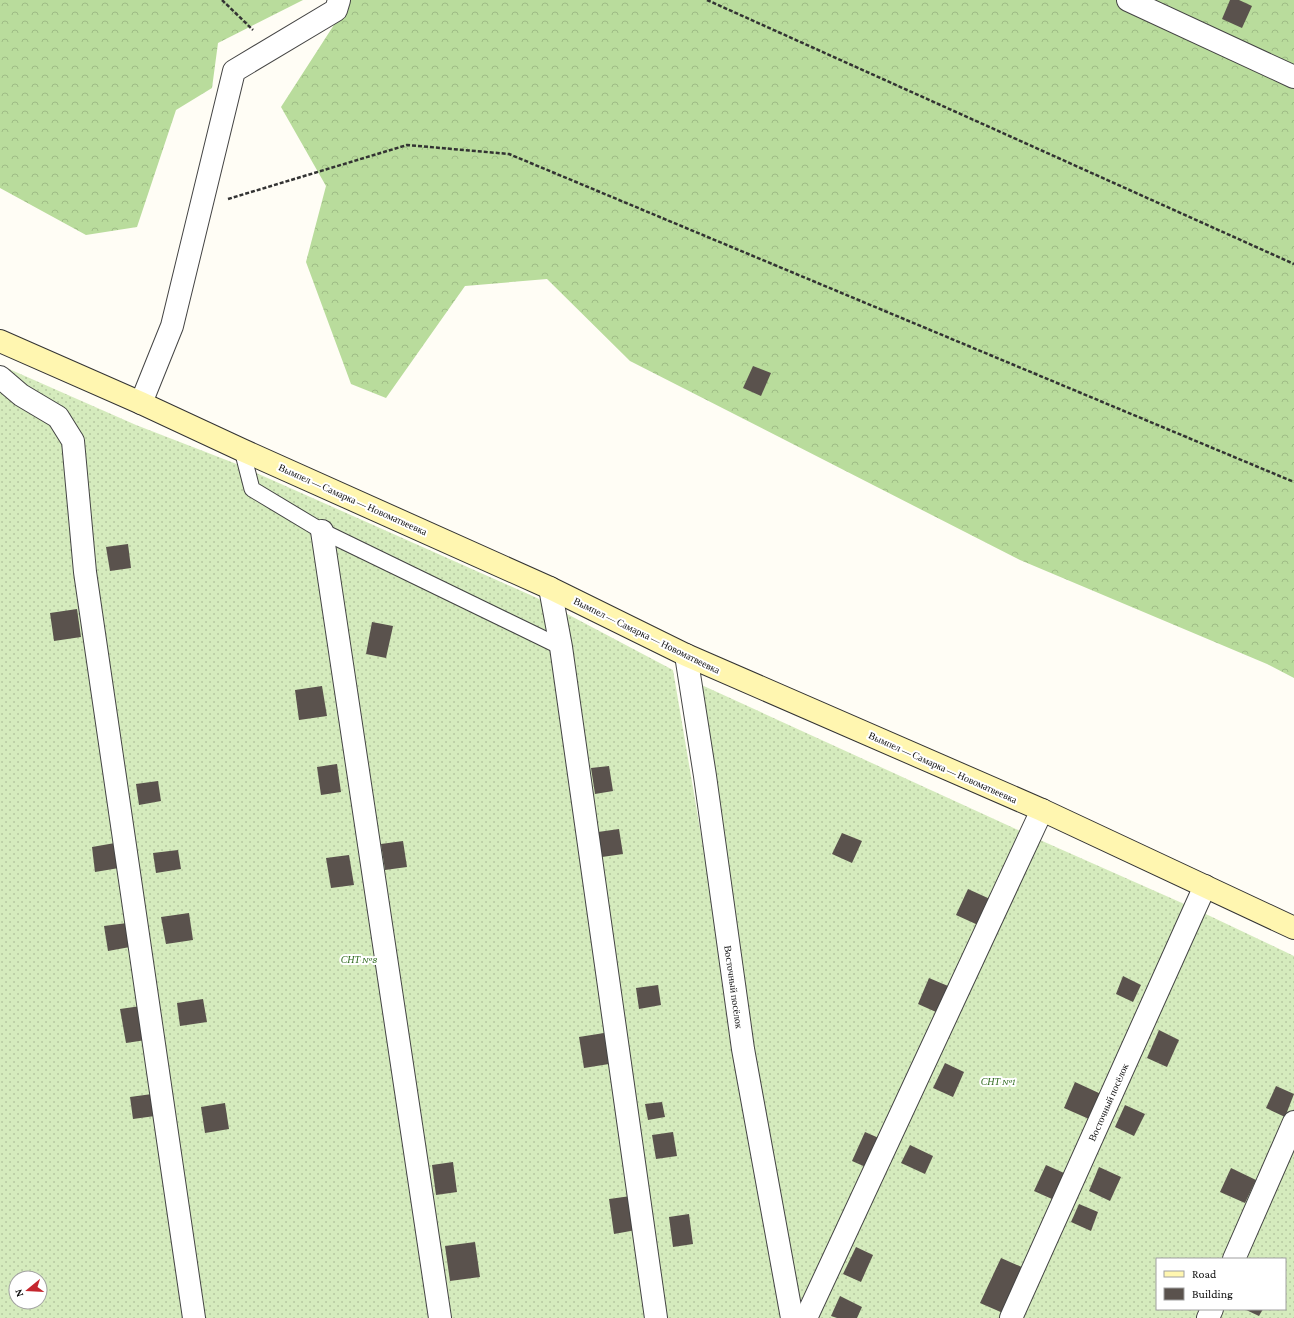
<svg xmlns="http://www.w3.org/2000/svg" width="1294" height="1318" font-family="'Crimson Pro',serif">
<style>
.forest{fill:url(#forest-crowns)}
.garden{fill:url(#garden-dots);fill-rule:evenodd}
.building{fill:#5a524d}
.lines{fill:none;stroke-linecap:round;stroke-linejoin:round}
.lane-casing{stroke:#444;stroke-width:17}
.street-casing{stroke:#444;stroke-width:24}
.secondary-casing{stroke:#333;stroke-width:24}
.path{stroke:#333;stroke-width:2.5;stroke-dasharray:4 2;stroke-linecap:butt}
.lane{stroke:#fff;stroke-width:15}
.street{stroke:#fff;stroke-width:22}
.secondary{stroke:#fff6b0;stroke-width:22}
.labels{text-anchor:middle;stroke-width:4;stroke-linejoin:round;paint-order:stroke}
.street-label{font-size:10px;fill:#111;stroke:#fff}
.park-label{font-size:10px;font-style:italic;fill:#2f6b1f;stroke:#fff}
</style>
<defs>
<pattern id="forest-crowns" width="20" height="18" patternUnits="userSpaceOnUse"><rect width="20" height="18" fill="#b9dc9c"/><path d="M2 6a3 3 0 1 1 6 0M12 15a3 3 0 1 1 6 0" fill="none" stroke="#9ebc85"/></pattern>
<pattern id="garden-dots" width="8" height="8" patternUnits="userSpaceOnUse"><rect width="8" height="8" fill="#d5ebbd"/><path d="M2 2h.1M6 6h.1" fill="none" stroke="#b6c8a1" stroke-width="1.8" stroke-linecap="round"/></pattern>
</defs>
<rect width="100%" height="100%" fill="#fffdf5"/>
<g class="forest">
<polygon points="0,0 303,0 218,43 212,88 176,110 137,227 86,235 0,188"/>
<polygon points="350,0 1294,0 1294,678 1267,664 1020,560 630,361 547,279 465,286 386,398 351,384 306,262 326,186 281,107"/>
</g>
<g class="garden">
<path d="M0,365L136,425L234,463L537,598L673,670L783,1318H0ZM16,1278H40V1302H16Z"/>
<path d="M695,682L1040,840L1191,907L1294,956V1318H796ZM1157,1259H1285V1309H1157Z"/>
</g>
<g class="building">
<polygon points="1230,0 1239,0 1252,6 1242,28 1222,19"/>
<polygon points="753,366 771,373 761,396 743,388"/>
<polygon points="128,544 131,568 110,571 106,547"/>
<polygon points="77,609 81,637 54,641 50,613"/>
<polygon points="372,622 393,626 386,658 366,654"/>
<polygon points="322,686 327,716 299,720 295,690"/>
<polygon points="337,764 341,792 321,795 317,767"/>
<polygon points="609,766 613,791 595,794 591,768"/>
<polygon points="158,781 161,801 139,805 136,784"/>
<polygon points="619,829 623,854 602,857 598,832"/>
<polygon points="842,833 862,841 852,863 832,854"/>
<polygon points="403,841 407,867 385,870 381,844"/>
<polygon points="115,843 119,868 95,872 92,847"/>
<polygon points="178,850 181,869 156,873 153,853"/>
<polygon points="349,855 354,885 331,888 326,858"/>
<polygon points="968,889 990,899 978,925 956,915"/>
<polygon points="189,913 193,940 166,944 161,917"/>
<polygon points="127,923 130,947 108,951 104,926"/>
<polygon points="1123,976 1141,985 1133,1002 1116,994"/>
<polygon points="929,978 948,986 936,1012 918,1004"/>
<polygon points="658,985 661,1005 639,1009 636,988"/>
<polygon points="203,999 207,1022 180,1026 177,1003"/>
<polygon points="141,1006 146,1040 126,1043 120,1009"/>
<polygon points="1159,1030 1179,1040 1167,1067 1147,1058"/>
<polygon points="604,1033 609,1064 584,1068 579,1037"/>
<polygon points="945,1063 964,1072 953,1097 933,1088"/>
<polygon points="1075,1082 1101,1094 1089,1119 1064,1108"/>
<polygon points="1276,1086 1294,1094 1285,1117 1266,1108"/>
<polygon points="152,1094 155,1116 133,1119 130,1097"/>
<polygon points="662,1102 665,1117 648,1120 645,1104"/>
<polygon points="225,1103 229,1129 205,1133 201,1107"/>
<polygon points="1125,1105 1145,1114 1134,1136 1115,1127"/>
<polygon points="673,1132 677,1156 656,1159 652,1135"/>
<polygon points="865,1132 881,1139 868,1168 852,1161"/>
<polygon points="910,1145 933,1156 925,1174 901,1163"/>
<polygon points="453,1162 457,1192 436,1195 432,1165"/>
<polygon points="1046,1165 1064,1173 1052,1199 1034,1191"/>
<polygon points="1099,1167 1121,1177 1110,1201 1089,1191"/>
<polygon points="1231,1168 1256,1180 1245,1203 1220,1192"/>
<polygon points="631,1196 636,1230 614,1234 609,1199"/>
<polygon points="1079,1204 1098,1212 1091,1231 1071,1222"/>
<polygon points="689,1214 693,1244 673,1247 669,1217"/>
<polygon points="475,1242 480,1277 450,1281 445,1246"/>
<polygon points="856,1247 873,1255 861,1282 843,1274"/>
<polygon points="1001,1258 1024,1268 1003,1313 980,1303"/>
<polygon points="840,1296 862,1307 857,1318 837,1318 831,1316"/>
<polygon points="1244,1309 1263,1309 1259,1316"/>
</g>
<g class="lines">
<defs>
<polyline id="lane" points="242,450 252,489 322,531 561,647"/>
<g id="street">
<polyline points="1128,0 1294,77"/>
<polyline points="0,377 21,395 58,417 73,441 85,572 194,1318"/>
<polyline points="141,403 172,326 234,71 336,10 339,0"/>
<polyline points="322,531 440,1318"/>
<polyline points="550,588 561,647 656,1318"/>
<polyline points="686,655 705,776 743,1049 792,1318"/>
<polyline points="1234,1259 1294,1122"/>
<polyline points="806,1318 1042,810"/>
<polyline points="1011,1318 1205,886"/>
<polyline points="1208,1318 1212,1309"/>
</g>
<polyline id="secondary" points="0,341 141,403 242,450 550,588 686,655 1042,810 1294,928"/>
</defs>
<use href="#lane" class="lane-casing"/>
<use href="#street" class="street-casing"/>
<use href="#secondary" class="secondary-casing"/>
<g class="path">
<polyline points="222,0 253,30"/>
<polyline points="707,0 1294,264"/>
<polyline points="228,199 407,145 509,154 1294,482"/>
</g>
<use href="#lane" class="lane"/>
<use href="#street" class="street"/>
<use href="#secondary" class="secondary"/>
</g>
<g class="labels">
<g class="street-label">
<text transform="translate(353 499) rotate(24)" y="4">Вымпел — Самарка — Новоматвеевка</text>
<text transform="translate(647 635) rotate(26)" y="4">Вымпел — Самарка — Новоматвеевка</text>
<text transform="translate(943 767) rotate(24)" y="4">Вымпел — Самарка — Новоматвеевка</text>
<text transform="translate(734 987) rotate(82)" y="4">Восточный посёлок</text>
<text transform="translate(1108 1102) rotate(-66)" y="4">Восточный посёлок</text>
</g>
<g class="park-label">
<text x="359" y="963">СНТ №8</text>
<text x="998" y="1085">СНТ №1</text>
</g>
</g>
<rect x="1156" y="1258" width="130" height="52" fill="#ffffff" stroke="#a0a0a0"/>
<rect x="1164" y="1271" width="20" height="6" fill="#fff6b0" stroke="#a0a0a0"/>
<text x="1192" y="1278" font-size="12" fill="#111111">Road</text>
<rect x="1164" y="1288" width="20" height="12" fill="#5a524d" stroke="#a0a0a0"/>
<text x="1192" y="1298" font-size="12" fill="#111111">Building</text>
<g transform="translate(28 1290) rotate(252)"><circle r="19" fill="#ffffff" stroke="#a0a0a0"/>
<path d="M0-3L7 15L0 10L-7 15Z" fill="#c4262e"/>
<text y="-6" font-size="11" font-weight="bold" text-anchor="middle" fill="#111111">N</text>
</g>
</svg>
